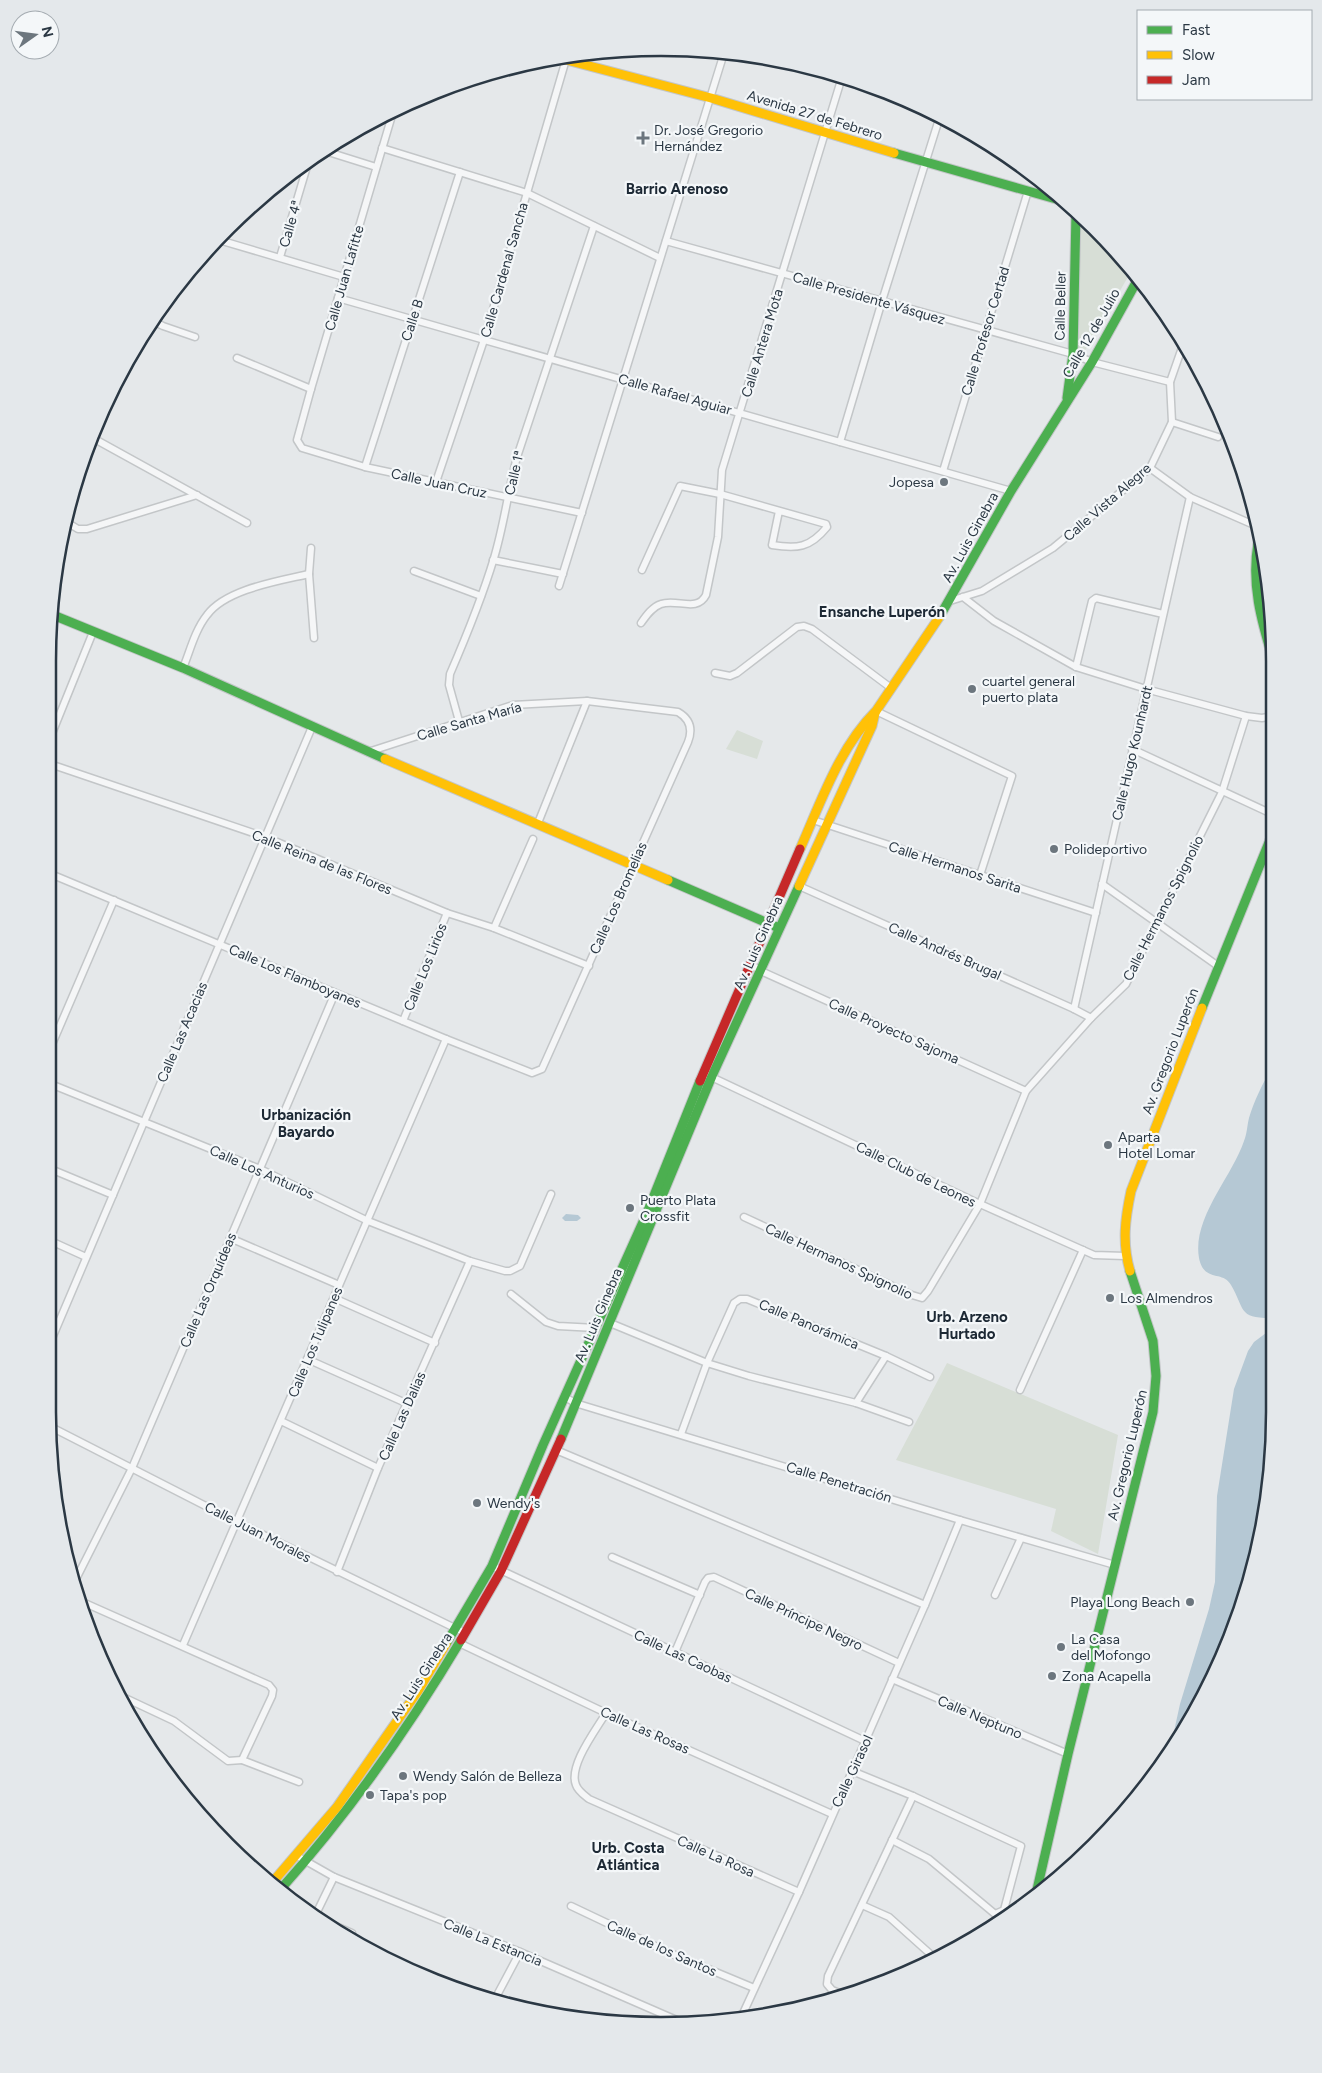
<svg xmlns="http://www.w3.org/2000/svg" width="1322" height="2073" font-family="Figtree,sans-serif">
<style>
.green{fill:#d7ded6}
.water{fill:#b5c8d4}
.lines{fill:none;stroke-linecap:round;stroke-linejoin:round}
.street-casing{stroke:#c3c6c8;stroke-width:9}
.fast-casing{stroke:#c3c6c8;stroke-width:11}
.slow-casing{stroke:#c3c6c8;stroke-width:11}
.jam-casing{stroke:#c3c6c8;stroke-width:11}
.street{stroke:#f5f6f7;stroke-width:6}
.fast{stroke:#4caf50;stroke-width:9}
.slow{stroke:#ffc107;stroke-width:9}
.jam{stroke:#c62828;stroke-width:9}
.poi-dot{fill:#6c767e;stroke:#f4f7f9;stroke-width:2}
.labels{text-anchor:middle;stroke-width:4.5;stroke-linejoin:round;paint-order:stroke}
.street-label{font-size:14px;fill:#2b3844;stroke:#f4f7f9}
.poi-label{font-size:14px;fill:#2b3844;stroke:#f4f7f9;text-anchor:start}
.neighbourhood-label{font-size:15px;font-weight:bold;fill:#1d2935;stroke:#f4f7f9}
.rim{fill:none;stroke:#2b3844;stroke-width:2.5}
</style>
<rect width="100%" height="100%" fill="#e5e8ea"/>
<g class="green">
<polygon points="1079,216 1122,257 1132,270 1071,375"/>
<polygon points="737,730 763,741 757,759 726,749"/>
<polygon points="947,1363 1118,1435 1098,1554 1051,1531 1056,1509 896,1460"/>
<polygon points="819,1994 832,2000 814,2006"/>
</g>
<g class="water">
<path d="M1271,1069L1270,1318C1238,1318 1245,1309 1231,1285C1223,1270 1204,1283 1199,1258C1192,1218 1232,1177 1244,1141C1247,1134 1247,1126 1249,1118C1254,1101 1262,1085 1271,1069Z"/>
<polygon points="566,1214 578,1215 581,1218 577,1221 565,1221 562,1218"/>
<polygon points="1270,1330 1269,1492 1228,1647 1171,1745 1180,1704 1209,1609 1215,1582 1217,1496 1234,1389 1248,1351 1254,1342"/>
</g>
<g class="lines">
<defs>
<g id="street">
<polyline points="393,112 311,389 297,440 302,448 365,467 582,513"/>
<polyline points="382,148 527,193 660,258"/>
<polyline points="325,151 376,167"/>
<polyline points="219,240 344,277"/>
<polyline points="666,241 1073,354 1092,362 1170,382"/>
<polyline points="280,257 308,163"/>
<polyline points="338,298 1011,491"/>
<polyline points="155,322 163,326 195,337"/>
<polyline points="237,358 311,389"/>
<polyline points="1172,422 1218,437"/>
<polyline points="91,437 247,523"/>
<polyline points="840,442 882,301 940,116"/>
<polyline points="365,467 460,172"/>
<polyline points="1150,468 1190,497 1254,525"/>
<polyline points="943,471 1028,191"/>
<polyline points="436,482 484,340 567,56"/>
<polyline points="68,523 78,529 87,529 197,495"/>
<polyline points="311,548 309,574 314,638"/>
<polyline points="493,560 563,574"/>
<path d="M642,570L680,486L720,494L826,524L827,527C810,548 797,549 772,545L779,511"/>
<polyline points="414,571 481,596"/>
<polyline points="559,586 724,53"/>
<polyline points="963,597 994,621 1076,667 1146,689 1246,716 1262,718 1273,716"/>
<polyline points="950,601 982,591 1053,548 1150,468 1172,422 1170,382 1184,342"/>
<path d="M641,623C646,616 652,607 661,604C676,598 697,613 706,595L718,537L722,470L842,77"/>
<polyline points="1076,667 1092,601 1096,598 1163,614"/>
<path d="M183,668C190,651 195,630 207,615C226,589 279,581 309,574"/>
<polyline points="715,673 730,676 737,673 797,627 804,626 812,629 891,688"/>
<polyline points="876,711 1012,776 980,875"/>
<path d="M459,721L449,685L450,674C466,637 482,598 494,558C504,525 508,491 517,457L594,226"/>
<polyline points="53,731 93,632"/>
<polyline points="1132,749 1272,814"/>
<polyline points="53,765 265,837 447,913 494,928 589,966"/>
<polyline points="813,820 1096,913"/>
<polyline points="538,823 587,701"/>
<path d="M53,875L446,1039L532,1073L542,1069L688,742C693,729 690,719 678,712L587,701L513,705L368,752"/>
<polyline points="1102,884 1218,966"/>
<polyline points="799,886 1074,1009 1091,1018"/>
<polyline points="494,928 533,839"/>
<polyline points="750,964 761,971 1026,1091"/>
<polyline points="1074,1009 1190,497"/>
<polyline points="403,1021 447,913"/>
<polyline points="53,1042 114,900"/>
<polyline points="703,1073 980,1204 1094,1255 1125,1256"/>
<polyline points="53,1085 260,1169 368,1221 470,1261 505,1271 510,1271 520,1266 551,1194"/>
<polyline points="53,1170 113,1195"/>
<polyline points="744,1217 912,1295 922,1298 928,1291 980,1204 1026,1091 1091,1018 1126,984 1222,792 1246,716"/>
<polyline points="230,1238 339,1285"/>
<polyline points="53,1242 86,1257"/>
<polyline points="511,1294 546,1322 558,1326 596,1328"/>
<polyline points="334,1298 435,1343"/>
<polyline points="610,1323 707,1363 749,1376 856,1403 909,1422"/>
<polyline points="53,1336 312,727"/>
<polyline points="307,1359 408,1404"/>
<polyline points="1020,1390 1083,1250"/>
<polyline points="565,1397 575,1403 960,1520 1115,1565"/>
<polyline points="856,1403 886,1356"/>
<polyline points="281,1421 378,1468"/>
<polyline points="53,1428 237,1522 465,1633"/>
<polyline points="681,1434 707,1363 734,1303 740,1299 747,1299 886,1356 930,1377"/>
<polyline points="556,1450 925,1605"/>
<polyline points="612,1557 700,1595"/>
<polyline points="492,1566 865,1741"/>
<polyline points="337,1572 378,1468 470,1261"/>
<polyline points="74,1583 132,1468 335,993"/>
<polyline points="995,1595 1021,1538"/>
<polyline points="78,1600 269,1685 273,1690 272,1696 242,1760 299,1782"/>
<polyline points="459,1643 606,1713 832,1814"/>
<polyline points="183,1645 446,1039"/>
<polyline points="675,1652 705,1582 708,1578 714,1577 899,1663"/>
<polyline points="892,1679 1068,1754"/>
<polyline points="123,1697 174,1721 228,1761 242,1760"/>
<path d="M606,1713C596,1730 568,1766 576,1785C578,1791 584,1795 589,1799L799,1892"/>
<polyline points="852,1771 913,1796 1021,1846 1004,1910 995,1914 929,1859 892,1840"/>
<polyline points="297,1856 334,1877 520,1952 681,2022"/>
<polyline points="862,1905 889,1917 937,1960"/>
<polyline points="571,1906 670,1953 754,1988"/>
<polyline points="315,1916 334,1877"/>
<polyline points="320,1919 352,1933"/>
<polyline points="844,1995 832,1990 827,1984 828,1976 913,1796"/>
<polyline points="495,1999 520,1952"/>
<polyline points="740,2020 799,1892 925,1605 960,1520"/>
</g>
<g id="fast">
<polyline points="894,153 1063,201"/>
<polyline points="1067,398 1073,354 1076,213"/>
<path d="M1258,543C1251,584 1261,620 1273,659"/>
<polyline points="53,615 183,668 385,759"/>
<polyline points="940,616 1011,491 1092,362 1138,279"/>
<polyline points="668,880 779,928"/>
<polyline points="1202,1008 1272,835"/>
<polyline points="561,1439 712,1076 799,886"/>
<polyline points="446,1644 492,1566 543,1445 647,1213 700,1081"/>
<path d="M279,1891C348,1814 408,1729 461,1640"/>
<polyline points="1036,1894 1068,1754 1153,1412 1156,1376 1153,1341 1130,1271"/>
</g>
<g id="slow">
<polyline points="559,58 711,98 894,153"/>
<polyline points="385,759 668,880"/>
<path d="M800,849C821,802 839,748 876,711L940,616"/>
<polyline points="799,886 872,726 875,713"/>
<path d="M1130,1271C1122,1243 1125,1219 1131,1191L1202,1008"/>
<polyline points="271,1884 337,1807 418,1691 446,1644"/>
</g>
<g id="jam">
<polyline points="700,1081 800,849"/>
<polyline points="461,1640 501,1571 561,1439"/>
</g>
</defs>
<use href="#street" class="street-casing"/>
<use href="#fast" class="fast-casing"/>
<use href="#slow" class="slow-casing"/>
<use href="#jam" class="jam-casing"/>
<use href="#street" class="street"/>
<use href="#fast" class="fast"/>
<use href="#slow" class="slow"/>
<use href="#jam" class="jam"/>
</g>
<g class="poi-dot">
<path d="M640.5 130.5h5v5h5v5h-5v5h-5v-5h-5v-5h5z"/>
<circle cx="944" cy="482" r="5"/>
<circle cx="972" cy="689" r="5"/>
<circle cx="1054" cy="849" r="5"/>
<circle cx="1108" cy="1145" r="5"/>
<circle cx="630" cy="1208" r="5"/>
<circle cx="1110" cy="1298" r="5"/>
<circle cx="477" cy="1503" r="5"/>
<circle cx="1190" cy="1602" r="5"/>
<circle cx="1061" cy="1647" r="5"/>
<circle cx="1052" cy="1676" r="5"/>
<circle cx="403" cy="1776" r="5"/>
<circle cx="370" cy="1795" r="5"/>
</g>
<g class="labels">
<g class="street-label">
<text transform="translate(815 115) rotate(17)" y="5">Avenida 27 de Febrero</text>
<text transform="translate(290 224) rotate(-74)" y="5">Calle 4ª</text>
<text transform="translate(504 270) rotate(-74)" y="5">Calle Cardenal Sancha</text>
<text transform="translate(344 278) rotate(-74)" y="5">Calle Juan Lafitte</text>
<text transform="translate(869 298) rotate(16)" y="5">Calle Presidente Vásquez</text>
<text transform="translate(1060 306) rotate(-89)" y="5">Calle Beller</text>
<text transform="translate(412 320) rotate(-72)" y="5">Calle B</text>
<text transform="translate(985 331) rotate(-73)" y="5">Calle Profesor Certad</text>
<text transform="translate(1091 333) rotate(-60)" y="5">Calle 12 de Julio</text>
<text transform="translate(762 343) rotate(-73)" y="5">Calle Antera Mota</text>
<text transform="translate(675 394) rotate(16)" y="5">Calle Rafael Aguiar</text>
<text transform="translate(514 473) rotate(-77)" y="5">Calle 1ª</text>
<text transform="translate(439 483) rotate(12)" y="5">Calle Juan Cruz</text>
<text transform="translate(1107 502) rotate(-41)" y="5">Calle Vista Alegre</text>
<text transform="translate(970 537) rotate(-61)" y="5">Av. Luis Ginebra</text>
<text transform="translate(469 721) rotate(-16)" y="5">Calle Santa María</text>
<text transform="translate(1132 753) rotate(-77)" y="5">Calle Hugo Kounhardt</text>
<text transform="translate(322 862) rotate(22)" y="5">Calle Reina de las Flores</text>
<text transform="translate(955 867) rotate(18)" y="5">Calle Hermanos Sarita</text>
<text transform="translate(618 898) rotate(-66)" y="5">Calle Los Bromelias</text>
<text transform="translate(1163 908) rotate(-63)" y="5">Calle Hermanos Spignolio</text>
<text transform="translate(758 943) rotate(-66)" y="5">Av. Luis Ginebra</text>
<text transform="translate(945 951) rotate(24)" y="5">Calle Andrés Brugal</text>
<text transform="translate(425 967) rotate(-68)" y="5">Calle Los Lirios</text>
<text transform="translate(295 976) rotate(23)" y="5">Calle Los Flamboyanes</text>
<text transform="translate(894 1031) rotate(24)" y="5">Calle Proyecto Sajoma</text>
<text transform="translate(182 1032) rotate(-67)" y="5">Calle Las Acacias</text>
<text transform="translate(1170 1051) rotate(-69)" y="5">Av. Gregorio Luperón</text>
<text transform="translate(262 1172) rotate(24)" y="5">Calle Los Anturios</text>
<text transform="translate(916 1174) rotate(26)" y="5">Calle Club de Leones</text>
<text transform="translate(839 1261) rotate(25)" y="5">Calle Hermanos Spignolio</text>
<text transform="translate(208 1290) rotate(-67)" y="5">Calle Las Orquídeas</text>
<text transform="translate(598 1315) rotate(-67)" y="5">Av. Luis Ginebra</text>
<text transform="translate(809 1324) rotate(23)" y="5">Calle Panorámica</text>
<text transform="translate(315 1342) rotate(-67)" y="5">Calle Los Tulipanes</text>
<text transform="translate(402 1416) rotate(-66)" y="5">Calle Las Dalias</text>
<text transform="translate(1127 1455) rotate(-77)" y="5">Av. Gregorio Luperón</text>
<text transform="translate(839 1482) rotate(17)" y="5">Calle Penetración</text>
<text transform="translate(258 1532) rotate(27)" y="5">Calle Juan Morales</text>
<text transform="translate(804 1619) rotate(25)" y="5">Calle Príncipe Negro</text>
<text transform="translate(683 1656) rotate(25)" y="5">Calle Las Caobas</text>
<text transform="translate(421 1676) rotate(-57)" y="5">Av. Luis Ginebra</text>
<text transform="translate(980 1717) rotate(23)" y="5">Calle Neptuno</text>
<text transform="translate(645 1730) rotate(24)" y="5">Calle Las Rosas</text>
<text transform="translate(852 1771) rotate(-65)" y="5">Calle Girasol</text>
<text transform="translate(716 1856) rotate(24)" y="5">Calle La Rosa</text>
<text transform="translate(493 1942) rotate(22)" y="5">Calle La Estancia</text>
<text transform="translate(662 1948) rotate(24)" y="5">Calle de los Santos</text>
</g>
<g class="poi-label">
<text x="654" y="135">Dr. José Gregorio<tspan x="654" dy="16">Hernández</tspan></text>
<text x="934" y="487" text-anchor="end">Jopesa</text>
<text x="982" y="686">cuartel general<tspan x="982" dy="16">puerto plata</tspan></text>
<text x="1064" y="854">Polideportivo</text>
<text x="1118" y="1142">Aparta<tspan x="1118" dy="16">Hotel Lomar</tspan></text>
<text x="640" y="1205">Puerto Plata<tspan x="640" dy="16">Crossfit</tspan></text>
<text x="1120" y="1303">Los Almendros</text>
<text x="487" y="1508">Wendy's</text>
<text x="1180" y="1607" text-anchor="end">Playa Long Beach</text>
<text x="1071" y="1644">La Casa<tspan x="1071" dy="16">del Mofongo</tspan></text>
<text x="1062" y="1681">Zona Acapella</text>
<text x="413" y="1781">Wendy Salón de Belleza</text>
<text x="380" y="1800">Tapa's pop</text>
</g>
<g class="neighbourhood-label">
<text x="677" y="194">Barrio Arenoso</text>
<text x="882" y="617">Ensanche Luperón</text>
<text x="306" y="1120">Urbanización<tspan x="306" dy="17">Bayardo</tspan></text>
<text x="967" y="1322">Urb. Arzeno<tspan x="967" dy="17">Hurtado</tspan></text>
<text x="628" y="1853">Urb. Costa<tspan x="628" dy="17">Atlántica</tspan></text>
</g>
</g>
<path d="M0 0H1322V2073H0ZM661 56H661A605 605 0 0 1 1266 661V1412A605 605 0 0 1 661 2017H661A605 605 0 0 1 56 1412V661A605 605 0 0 1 661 56Z" fill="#e4e8eb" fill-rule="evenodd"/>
<path class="rim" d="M661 56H661A605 605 0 0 1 1266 661V1412A605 605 0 0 1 661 2017H661A605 605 0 0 1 56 1412V661A605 605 0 0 1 661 56Z"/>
<rect x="1137" y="10" width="175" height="90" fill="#f4f7f9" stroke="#a4abb1"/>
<rect x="1147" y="26" width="25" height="8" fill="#4caf50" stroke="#a4abb1"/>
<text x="1182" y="35" font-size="15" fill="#2b3844">Fast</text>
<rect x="1147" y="51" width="25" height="8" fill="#ffc107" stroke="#a4abb1"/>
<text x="1182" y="60" font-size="15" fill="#2b3844">Slow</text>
<rect x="1147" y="76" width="25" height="8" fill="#c62828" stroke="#a4abb1"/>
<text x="1182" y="85" font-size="15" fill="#2b3844">Jam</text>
<g transform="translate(35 35) rotate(76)"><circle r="24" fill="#f4f7f9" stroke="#a4abb1"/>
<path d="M0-4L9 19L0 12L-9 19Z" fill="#6c767e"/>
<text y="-8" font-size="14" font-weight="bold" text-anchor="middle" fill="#2b3844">N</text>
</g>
</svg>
